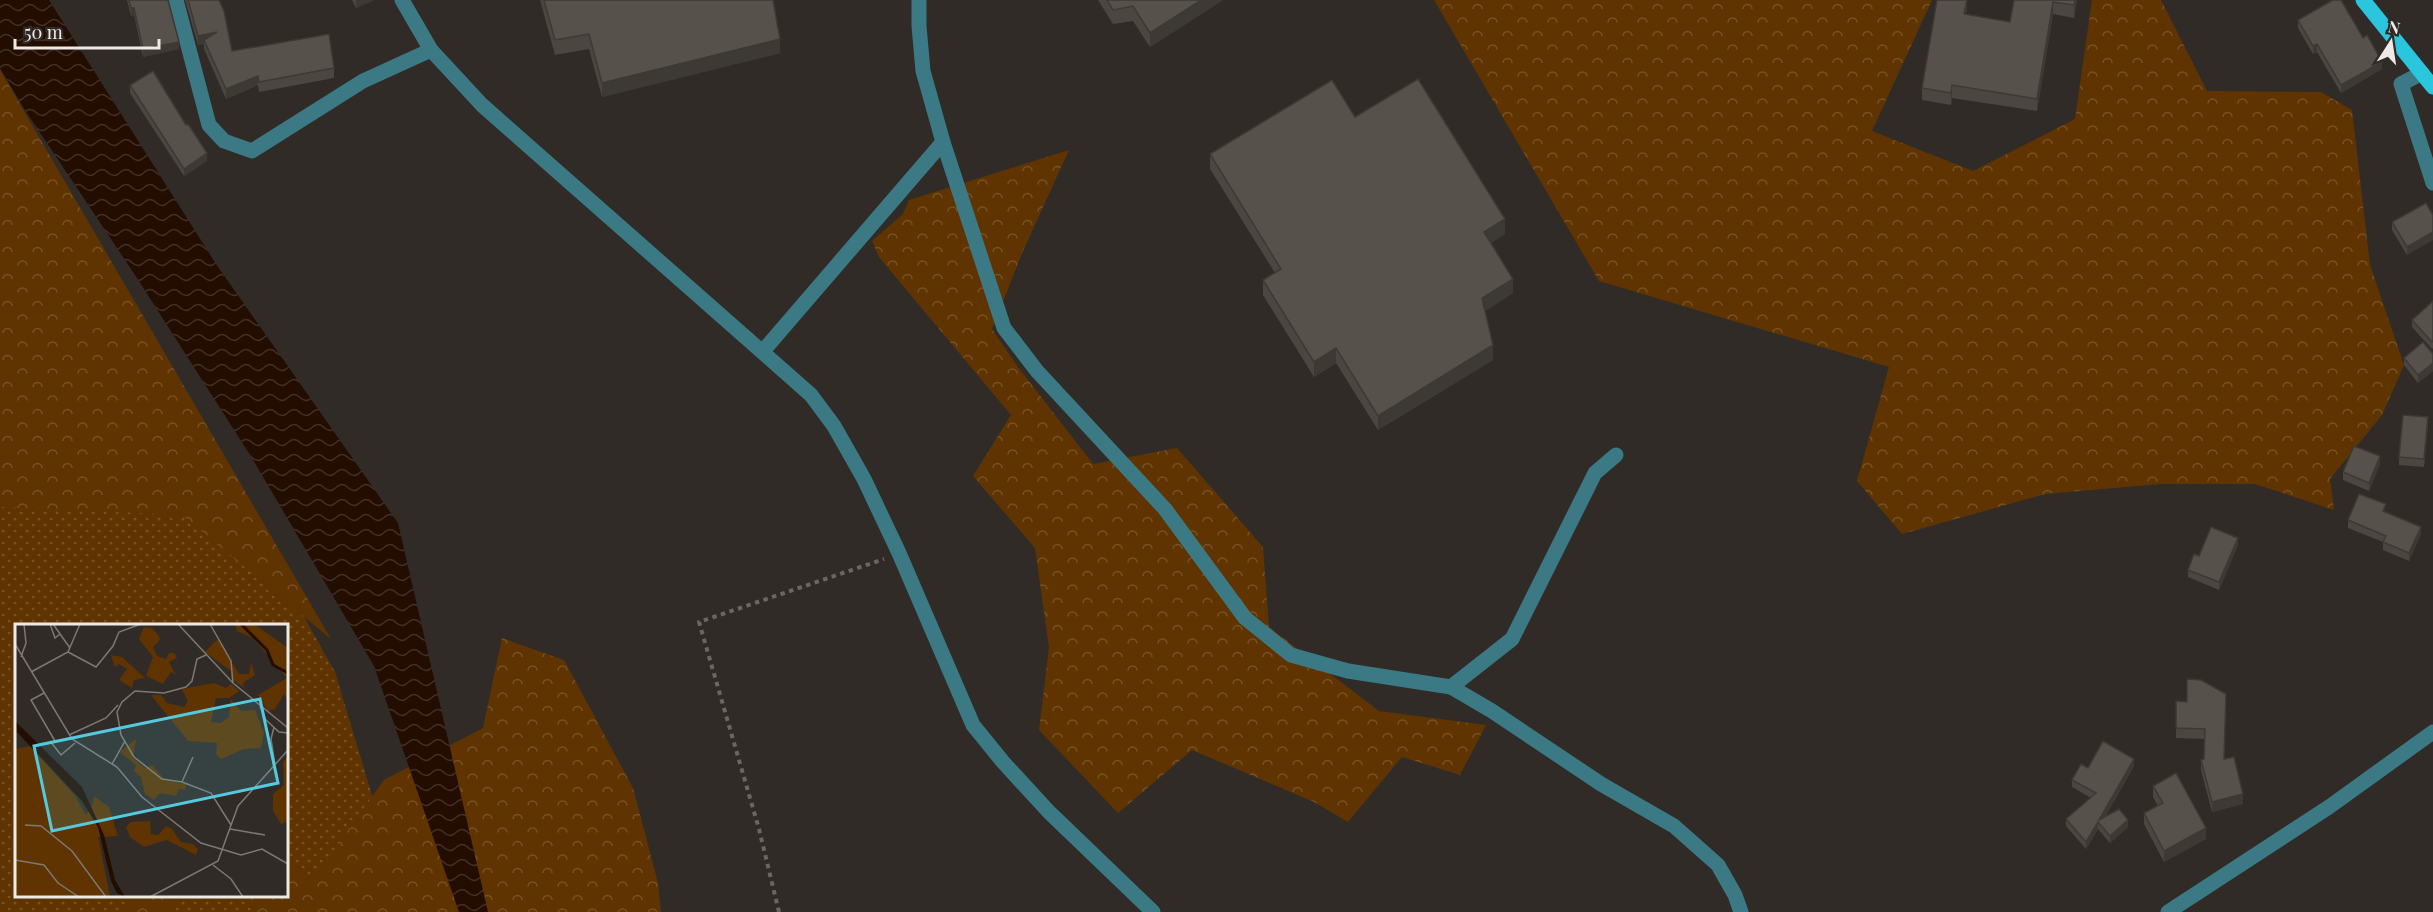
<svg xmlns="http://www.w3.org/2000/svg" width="2433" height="912" font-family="'Playfair Display',serif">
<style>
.grass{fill:url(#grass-dots);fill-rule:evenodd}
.forest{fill:url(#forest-crowns)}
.water{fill:url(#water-waves)}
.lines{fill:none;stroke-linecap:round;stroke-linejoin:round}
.path{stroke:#6a6661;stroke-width:4;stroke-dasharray:4.5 4.5;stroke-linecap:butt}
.minor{stroke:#3b7985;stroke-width:15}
.major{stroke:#2ac6de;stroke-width:15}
.wall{fill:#4b4641}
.shaded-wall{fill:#3d3935}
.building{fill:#57514c;stroke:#3d3935;stroke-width:1.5}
.inset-river{fill:none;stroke:#230c00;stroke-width:3}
.inset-road{fill:none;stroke:#7c7873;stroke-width:1.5}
.view{fill:#55cadf;fill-opacity:0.15;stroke:#55cadf;stroke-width:3}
.inset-edge{fill:none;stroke:#eeebe7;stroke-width:3}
</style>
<defs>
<pattern id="grass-dots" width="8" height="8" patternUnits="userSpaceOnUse" patternTransform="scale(1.5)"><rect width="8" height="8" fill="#603400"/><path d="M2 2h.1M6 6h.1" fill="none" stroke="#775225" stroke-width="1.8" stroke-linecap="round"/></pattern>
<pattern id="forest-crowns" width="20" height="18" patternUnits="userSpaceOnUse" patternTransform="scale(1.5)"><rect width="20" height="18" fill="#603400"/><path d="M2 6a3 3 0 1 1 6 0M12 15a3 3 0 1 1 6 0" fill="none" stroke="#775225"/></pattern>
<pattern id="water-waves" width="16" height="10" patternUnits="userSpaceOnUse" patternTransform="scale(1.5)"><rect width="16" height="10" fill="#230c00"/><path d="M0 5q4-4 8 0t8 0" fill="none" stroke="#433025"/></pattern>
</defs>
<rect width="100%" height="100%" fill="#302b26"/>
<path class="grass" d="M0,73L335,672L407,912H0ZM16,626H286V896H16Z"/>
<g class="forest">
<polygon points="1434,0 1932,0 1872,131 1973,171 2075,119 2092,0 2161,0 2207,91 2321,92 2352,110 2370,265 2404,365 2382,415 2330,479 2334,510 2255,484 2161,484 2045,494 1902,534 1857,481 1889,367 1599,281"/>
<polygon points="0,70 331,639 182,515 0,507"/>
<polygon points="1069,150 1023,251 992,329 1018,367 1093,464 1177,448 1263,547 1269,627 1379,711 1486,725 1460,775 1402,757 1348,822 1314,802 1192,750 1118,813 1039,730 1049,648 1035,548 973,476 1011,415 879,257 872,241 903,214 909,200"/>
<polygon points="502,638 564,660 633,788 658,883 661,912 258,912 246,896 286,896 287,862 311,882 384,780 483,728"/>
<polygon points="136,896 181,896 166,912 124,912"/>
</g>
<polygon class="water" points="0,0 49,0 216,264 398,523 488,912 459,912 374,666 252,458 135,275 25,110 0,68"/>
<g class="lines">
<polyline class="path" points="779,912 759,829 699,622 884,559"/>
<g class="minor">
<polyline points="176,0 209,125 224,141 252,151 363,81 431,50"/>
<polyline points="402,0 431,50 482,105 811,395 834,426 864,479 899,553 973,725 1003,762 1049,812 1153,912"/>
<polyline points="919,0 919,26 923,71 943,142 1004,328 1037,371 1165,509 1245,618 1291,655 1348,671 1451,687 1512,639 1595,473 1616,455"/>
<polyline points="2422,73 2401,84 2433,183"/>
<polyline points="763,351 943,142"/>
<polyline points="1451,687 1492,711 1601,784 1674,826 1718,865 1735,895 1741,912"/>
<polyline points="2168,912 2329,807 2433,732"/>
</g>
<polyline class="major" points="2363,0 2433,87"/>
</g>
<g class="wall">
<polygon points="127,0 168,0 179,49 143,57 134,15 131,16"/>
<polygon points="185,0 219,0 232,51 334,68 334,78 259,92 258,85 226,99 204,49 204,44 198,45"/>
<polygon points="352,0 374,0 356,8"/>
<polygon points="540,0 773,0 780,53 602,97 589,49 555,55"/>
<polygon points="1098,0 1223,0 1150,47 1133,21 1113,24"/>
<polygon points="1967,0 1966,14 2010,22 2014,0 2077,0 2074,18 2053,14 2037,111 1952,98 1951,105 1922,100 1922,88"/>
<polygon points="2298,20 2363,38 2382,69 2341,93 2317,52 2313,54 2298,28"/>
<polygon points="130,85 207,161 184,176 130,93"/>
<polygon points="1355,117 1505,234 1491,243 1513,293 1485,311 1493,360 1378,430 1336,363 1314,377 1263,295 1263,280 1275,273 1210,169 1210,154"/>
<polygon points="2426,203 2407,255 2392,230 2392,222"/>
<polygon points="2433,301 2433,348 2432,349 2412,327 2412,320"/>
<polygon points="2433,354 2433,371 2418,383 2404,365 2404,358"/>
<polygon points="2428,425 2424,467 2399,465 2399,457"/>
<polygon points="2380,464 2369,491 2343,480 2343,472"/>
<polygon points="2386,512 2421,534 2409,561 2383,550 2383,542 2348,528 2348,520"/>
<polygon points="2238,545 2219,590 2188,577 2188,570 2199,556"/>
<polygon points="2176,701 2187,702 2225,759 2243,804 2212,812 2201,770 2201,760 2204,759 2205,739 2176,738"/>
<polygon points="2134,766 2105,817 2128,827 2110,843 2098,829 2086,849 2066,826 2066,819 2091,798 2072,787 2072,780 2088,768"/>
<polygon points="2153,786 2206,839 2164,862 2144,824 2144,813 2158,806 2153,797"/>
</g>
<g class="shaded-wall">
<polygon points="356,0 374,0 356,8"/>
<polygon points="1201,0 1223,0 1150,47 1150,33"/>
<polygon points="1967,0 1967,8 1964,26 1964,14"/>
<polygon points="2075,0 2077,0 2074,18 2074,5"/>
<polygon points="2053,2 2053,14 2037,111 2037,99"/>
<polygon points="131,8 134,8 134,15 131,16"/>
<polygon points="217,32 204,40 204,44 198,45 198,36"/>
<polygon points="780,39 780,53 602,97 602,83"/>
<polygon points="179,42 179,49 143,57 143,49"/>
<polygon points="2317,44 2317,52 2313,54 2313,46"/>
<polygon points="2382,62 2382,69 2341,93 2341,85"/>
<polygon points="258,76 258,85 226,99 226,89"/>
<polygon points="1952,85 1952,98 1951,105 1951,93"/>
<polygon points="207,153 207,161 184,176 184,169"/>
<polygon points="1505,219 1505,234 1484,247 1484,232"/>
<polygon points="2433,232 2433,240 2407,255 2407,247"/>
<polygon points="1513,279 1513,293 1482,313 1482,298"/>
<polygon points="1493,345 1493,360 1378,430 1378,416"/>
<polygon points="1336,348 1336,363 1314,377 1314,362"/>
<polygon points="2433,363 2433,371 2418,383 2418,375"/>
<polygon points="2380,456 2380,464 2369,491 2369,483"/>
<polygon points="2421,527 2421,534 2409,561 2409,553"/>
<polygon points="2238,538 2238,545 2219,590 2219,582"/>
<polygon points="2134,759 2134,766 2100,825 2099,820"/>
<polygon points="2243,794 2243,804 2212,812 2212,802"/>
<polygon points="2128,820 2128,827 2110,843 2110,836"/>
<polygon points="2098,822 2098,829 2086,849 2086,842"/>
<polygon points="2206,828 2206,839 2164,862 2164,851"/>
</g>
<g class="building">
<polygon points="129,0 168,0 179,42 143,49 134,8 131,8"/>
<polygon points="188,0 219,0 224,11 232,51 329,34 334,68 259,82 258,76 226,89 204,40 217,32 198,36"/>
<polygon points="544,0 773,0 780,39 602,83 589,34 555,40"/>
<polygon points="1107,0 1201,0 1150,33 1133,6 1113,10"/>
<polygon points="1937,0 1967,0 1964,14 2010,22 2014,0 2075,0 2074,5 2053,2 2037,99 1952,85 1951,93 1922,88"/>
<polygon points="2333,0 2341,0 2363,38 2367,35 2382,62 2341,85 2317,44 2313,46 2298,20"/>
<polygon points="153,71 186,125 188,124 207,153 184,169 130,85"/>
<polygon points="1418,79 1505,219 1484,232 1513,279 1482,298 1493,345 1378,416 1336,348 1314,362 1263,280 1281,269 1210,154 1332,80 1355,117"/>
<polygon points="2426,203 2433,215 2433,232 2407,247 2392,222"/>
<polygon points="2433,301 2433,340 2432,342 2412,320"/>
<polygon points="2423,342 2433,354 2433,363 2418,375 2404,358"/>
<polygon points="2403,415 2428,417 2424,459 2399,457"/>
<polygon points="2354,446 2380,456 2369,483 2343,472"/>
<polygon points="2359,494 2386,504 2383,511 2421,527 2409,553 2383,542 2386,536 2348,520"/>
<polygon points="2211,527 2238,538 2219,582 2188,570 2194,554 2199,556"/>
<polygon points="2187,679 2201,680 2226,694 2224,759 2234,757 2243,794 2212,802 2201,760 2204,759 2205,729 2176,728 2176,701 2187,702"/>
<polygon points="2103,741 2134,759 2099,820 2119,809 2128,820 2110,836 2098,822 2086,842 2066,819 2096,793 2072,780 2081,764 2088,768"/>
<polygon points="2176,773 2206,828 2164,851 2144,813 2163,803 2153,786"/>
</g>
<g transform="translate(15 624)">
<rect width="273" height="273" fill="#302b26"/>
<path d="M15,122L64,178L84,216L95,273H0V125Z" fill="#603400"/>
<path d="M220,0H239L273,24V77L269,70L260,85L253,87L243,71L272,54L238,14L222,7ZM129,3L137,4L144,12L145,16L138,23L142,32L151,35L154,29H159L162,34L154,38L161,51L156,48L148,60L131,52L138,33L124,15ZM203,15L224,50H234L236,39L240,51L228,59L229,64L216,54V47L190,28ZM96,31L107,33L130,54L119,56L117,64L104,56L112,45L104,40L100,43ZM199,59L211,64L216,60L224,67L214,74H201L196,98L206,99L214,93L216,75L226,87L240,86L249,109L246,124L229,125L206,135L201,130L202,119L173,117L136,71H146L152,79L169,83L173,77L167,65ZM121,115L118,134L130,144L137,141L150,156L171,160L170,166L164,165L161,172L145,169L139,176L130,170L126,153L119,147L121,141L105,128ZM15,122L63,175L47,167L25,169L24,197L14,164L0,175L7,197L4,214L35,229L48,251L75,273H53L13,236L0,234V127ZM273,132V197L266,200L258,187V170L269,161L268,138ZM79,172L94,183L103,212L75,214L56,198L47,213L73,240L83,263L77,266L71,256V242L45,214L54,192L66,198L78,180ZM135,197L136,210L143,211L151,202L157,205L166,218L178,220L183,225L181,231L152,216L129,223L115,213L111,203L116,198ZM0,249L23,263L46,272L18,268L0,259Z" fill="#603400"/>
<path d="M0,97L67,163L89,211L100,256L110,273L102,269L96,257L83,203L67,177L0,106Z" fill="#230c00"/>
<path class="inset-river" d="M226,0L252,26L258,41L273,49"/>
<path class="inset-road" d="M35,0L40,14L45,10M38,0L55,24M163,0L218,59L273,104M195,0L216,37L218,59M0,20L57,115L102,143L127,173L186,219L226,231L247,225L273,240M53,28L81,43L98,22L104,8L126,0M6,33L11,19L9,0M16,48L53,28L65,0M29,69L16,76L40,117M245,82L251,96L264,108L273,109M259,103L256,115L260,141M54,111L91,94L103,81M35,117L46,131L60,119M178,133L167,158L147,155L119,133L106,111L102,88L107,78L120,67L149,69L171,63L177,57L182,35L191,31M97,140L110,117M167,158L196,169L216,201M10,201L26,202L57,227L91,273M215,205L250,211M0,236L29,241L43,259L64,273M198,241L216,255L228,273M135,273L203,237L223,182L273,126"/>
<path class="view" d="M245,75L263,159L37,207L19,122Z"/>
<rect width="273" height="273" class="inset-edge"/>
</g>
<g transform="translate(2391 42) rotate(12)" stroke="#302b26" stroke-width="4.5" paint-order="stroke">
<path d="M0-4.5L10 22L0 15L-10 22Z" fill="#eeebe7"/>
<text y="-9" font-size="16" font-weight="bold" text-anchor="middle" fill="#eeebe7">N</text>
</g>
<path d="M15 39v9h144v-9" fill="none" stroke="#eeebe7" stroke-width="3"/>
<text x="24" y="39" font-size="18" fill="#eeebe7" stroke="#302b26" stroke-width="4.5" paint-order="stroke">50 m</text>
</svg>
